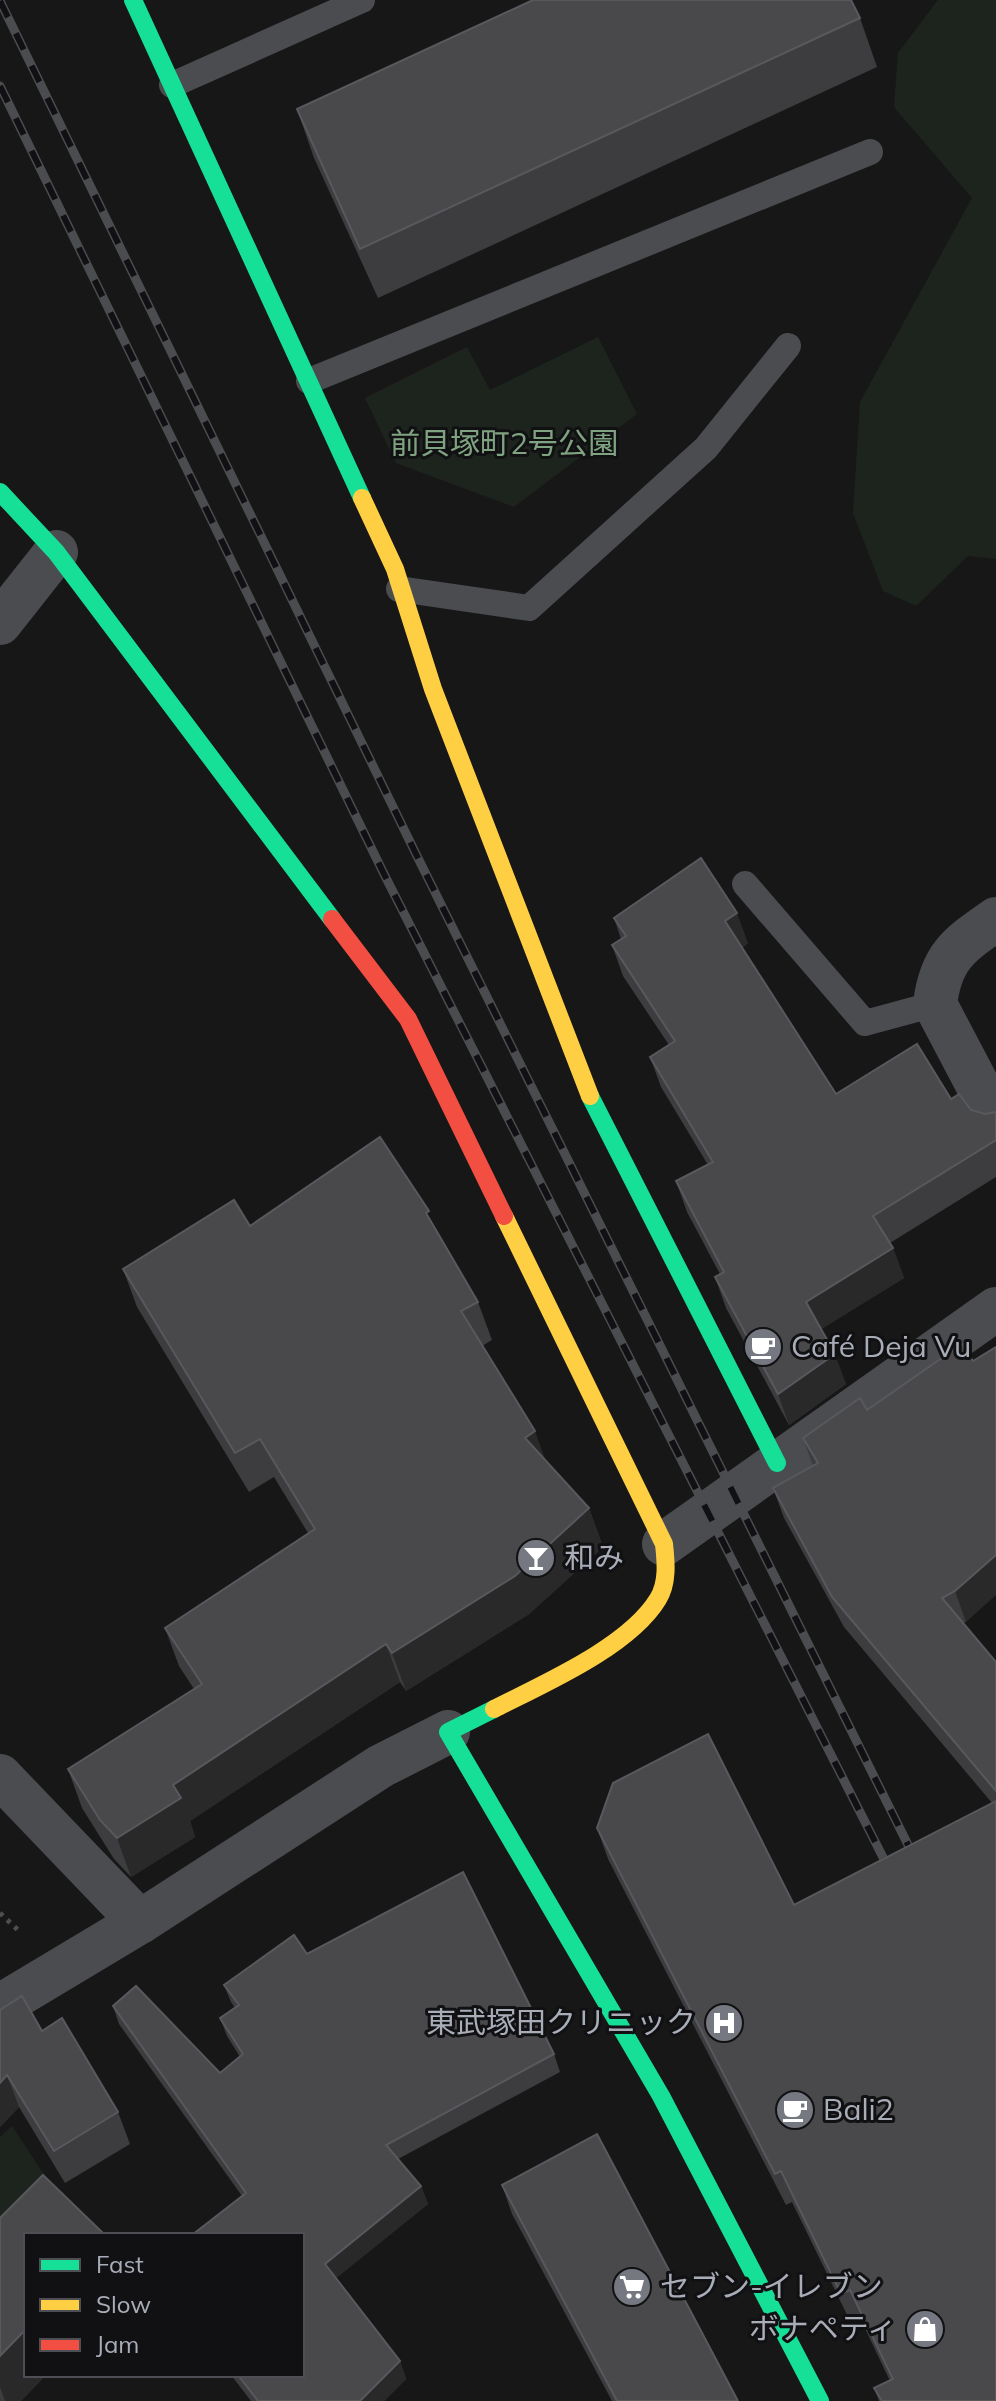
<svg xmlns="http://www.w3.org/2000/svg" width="996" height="2401" font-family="Mulish,'Noto Sans JP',sans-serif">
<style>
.green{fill:#1d241e}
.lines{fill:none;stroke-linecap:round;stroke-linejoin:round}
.path{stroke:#4d4e52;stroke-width:5;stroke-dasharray:4 6;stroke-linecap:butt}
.lane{stroke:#4b4c50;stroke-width:26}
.street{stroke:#4b4c50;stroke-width:44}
.fast{stroke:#16e098;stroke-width:18}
.slow{stroke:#ffcf43;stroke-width:18}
.jam{stroke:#f24e42;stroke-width:18}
.rail-casing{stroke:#4b4c4f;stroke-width:9}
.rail{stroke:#111113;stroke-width:6;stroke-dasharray:18;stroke-linecap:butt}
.wall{fill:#3d3d3f}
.shaded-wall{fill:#29292a}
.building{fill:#49494c;stroke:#58595d;stroke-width:2}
.labels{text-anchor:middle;stroke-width:6;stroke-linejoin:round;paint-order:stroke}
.park-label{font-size:30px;fill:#7fa381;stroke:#111113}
.poi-label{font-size:30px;fill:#a8adb8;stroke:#111113;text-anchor:start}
</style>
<rect width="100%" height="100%" fill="#171717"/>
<g class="green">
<polygon points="938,0 996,0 996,559 968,556 916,606 883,591 853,513 860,402 972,198 894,107 898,53"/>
<polygon points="598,337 637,414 514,507 396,463 365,398 467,347 490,390"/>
<polygon points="12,2126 56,2193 0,2250 0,2137"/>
</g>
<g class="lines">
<polyline class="path" points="0,1913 18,1930"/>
<g class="lane">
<polyline points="172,85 362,0"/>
<polyline points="309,381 870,152"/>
<polyline points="399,589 529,608 706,448 788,346"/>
<polyline points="745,884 865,1023 935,1004"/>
</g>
<g class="street">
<polyline points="0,623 56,552"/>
<path d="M996,919C959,945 941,956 935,1004L996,1120"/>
<polyline points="664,1544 996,1309"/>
<polyline points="0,1776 140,1922"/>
<polyline points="0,2006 140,1922 381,1766 448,1732"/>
</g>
<g class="fast">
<polyline points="133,0 362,498"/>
<polyline points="0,492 56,552 332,919"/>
<polyline points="590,1096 777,1463"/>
<polyline points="494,1709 448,1732 661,2096 820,2401"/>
</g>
<g class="slow">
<polyline points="362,498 395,569 433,689 590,1096"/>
<path d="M494,1709C543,1684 629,1647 658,1599C668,1583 666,1562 664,1544L504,1216"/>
</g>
<polyline class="jam" points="332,919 408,1019 504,1216"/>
<defs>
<g id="rail">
<polyline points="0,1 416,854 919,1867"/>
<polyline points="0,86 384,874 894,1879"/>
</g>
</defs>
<use href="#rail" class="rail-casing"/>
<use href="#rail" class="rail"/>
</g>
<g class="wall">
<polygon points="860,18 877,67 378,298 314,158 297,109"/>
<polygon points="614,918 748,943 742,948 836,1094 951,1099 971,1110 985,1114 996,1112 996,1177 890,1243 893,1248 904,1278 821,1329 846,1384 789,1425 726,1308 715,1277 720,1274 687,1212 676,1181 708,1165 661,1087 650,1057 669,1045 623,976 612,945 621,939"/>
<polygon points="250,1226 435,1228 478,1302 492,1340 482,1346 546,1461 589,1508 603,1547 529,1614 406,1691 400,1682 190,1821 195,1837 131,1877 114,1859 82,1808 68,1769 194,1689 179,1666 165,1628 308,1533 274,1477 249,1492 137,1307 123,1269"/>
<polygon points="973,1361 966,1622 963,1623 996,1662 996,2401 879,2401 874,2388 890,2381 861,2320 852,2325 792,2202 786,2205 608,1859 597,1828 794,1905 992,1803 844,1627 784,1518 773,1488 813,1466 803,1438"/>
<polygon points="307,1954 554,2054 560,2072 398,2159 421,2186 428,2204 336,2278 400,2361 406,2379 384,2401 251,2401 231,2375 302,2375 242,2196 119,2024 113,2006 220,2073 240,2057 227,2036 220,2018 235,2008 231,2002 224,1985"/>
<polygon points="0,2010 42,2031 118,2112 130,2144 65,2183 19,2107 0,2127"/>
<polygon points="502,2185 738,2401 612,2401 512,2214"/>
<polygon points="0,2218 26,2375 46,2375 21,2401 0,2401"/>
</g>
<g class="shaded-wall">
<polygon points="737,913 748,943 736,952 725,921"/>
<polygon points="893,1248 904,1278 817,1332 806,1302"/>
<polygon points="835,1354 846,1384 789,1425 778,1394"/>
<polygon points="535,1431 549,1470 525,1438"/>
<polygon points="589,1508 603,1547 529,1614 406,1691 392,1653"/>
<polygon points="996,1555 996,1595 966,1622 955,1591"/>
<polygon points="386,1644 400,1682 190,1821 195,1837 131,1877 117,1838 173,1785"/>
<polygon points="7,2075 19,2107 0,2127 0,2083"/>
<polygon points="421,2186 428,2204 331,2282 325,2264"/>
<polygon points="26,2329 26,2375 46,2375 21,2401 5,2401 0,2387 0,2356"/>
<polygon points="400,2361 406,2379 384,2401 360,2401"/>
</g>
<g class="building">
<polygon points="533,0 851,0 860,18 360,249 297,109"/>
<polygon points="701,858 737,913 725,921 836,1094 917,1044 951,1099 959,1094 971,1110 985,1114 996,1112 996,1140 873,1216 893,1248 806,1302 835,1354 778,1394 715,1277 724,1272 676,1181 713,1162 650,1057 675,1041 612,945 626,936 614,918"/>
<polygon points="380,1137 429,1211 426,1213 478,1302 461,1311 535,1431 525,1438 589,1508 515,1576 392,1653 386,1644 173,1785 181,1798 117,1838 100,1820 68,1769 202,1684 165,1628 315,1529 260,1439 235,1453 123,1269 234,1200 250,1226"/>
<polygon points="962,1344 973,1361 996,1347 996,1555 955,1591 942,1598 996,1662 996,1791 832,1597 773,1488 818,1463 803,1438 860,1398 867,1410"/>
<polygon points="708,1734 794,1905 996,1801 996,2401 882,2401 874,2388 893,2379 850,2290 841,2294 781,2171 775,2174 597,1828 613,1783"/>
<polygon points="463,1872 554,2054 386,2145 421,2186 325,2264 400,2361 360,2401 258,2401 238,2375 302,2375 302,2235 192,2235 246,2193 113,2006 136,1986 220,2073 243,2054 220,2018 239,2005 224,1985 294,1935 307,1954"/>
<polygon points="22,1996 42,2031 62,2018 118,2112 54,2151 7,2075 0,2083 0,2010"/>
<polygon points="597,2134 738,2401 617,2401 502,2185"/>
<polygon points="43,2175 105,2235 26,2235 26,2329 0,2356 0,2218"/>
</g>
<defs>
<symbol id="cafe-disc" viewBox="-11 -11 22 22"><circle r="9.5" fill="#757880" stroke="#111113"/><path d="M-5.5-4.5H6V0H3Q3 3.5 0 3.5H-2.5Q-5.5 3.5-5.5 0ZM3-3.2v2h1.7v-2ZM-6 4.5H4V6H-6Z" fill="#fff"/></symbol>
<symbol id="bar-disc" viewBox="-11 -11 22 22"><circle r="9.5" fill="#757880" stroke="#111113"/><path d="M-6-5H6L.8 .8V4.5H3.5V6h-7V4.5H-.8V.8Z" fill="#fff"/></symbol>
<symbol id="hospital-disc" viewBox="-11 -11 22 22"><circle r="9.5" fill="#757880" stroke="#111113"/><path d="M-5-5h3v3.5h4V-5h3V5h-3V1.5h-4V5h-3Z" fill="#fff"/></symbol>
<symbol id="supermarket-disc" viewBox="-11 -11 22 22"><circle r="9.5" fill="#757880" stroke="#111113"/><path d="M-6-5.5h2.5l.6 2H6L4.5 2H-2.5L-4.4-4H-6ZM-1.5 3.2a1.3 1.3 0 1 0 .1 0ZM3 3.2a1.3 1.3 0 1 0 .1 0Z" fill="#fff"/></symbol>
<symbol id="shop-disc" viewBox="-11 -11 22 22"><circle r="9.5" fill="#757880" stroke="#111113"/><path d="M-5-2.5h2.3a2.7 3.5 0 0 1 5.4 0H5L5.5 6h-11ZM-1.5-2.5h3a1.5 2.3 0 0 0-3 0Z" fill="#fff"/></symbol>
</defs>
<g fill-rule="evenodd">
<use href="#cafe-disc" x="741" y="1325" width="44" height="44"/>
<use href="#bar-disc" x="514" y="1536" width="44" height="44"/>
<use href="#hospital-disc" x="702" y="2001" width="44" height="44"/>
<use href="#cafe-disc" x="773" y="2088" width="44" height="44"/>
<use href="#supermarket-disc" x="610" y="2265" width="44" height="44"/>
<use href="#shop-disc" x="903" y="2307" width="44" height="44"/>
</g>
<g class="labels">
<g class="park-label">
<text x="504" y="454">前貝塚町2号公園</text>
</g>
<g class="poi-label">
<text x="791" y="1357">Café Deja Vu</text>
<text x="564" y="1568">和み</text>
<text x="696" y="2033" text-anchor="end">東武塚田クリニック</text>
<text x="823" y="2120">Bali2</text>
<text x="660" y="2297">セブン-イレブン</text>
<text x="897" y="2339" text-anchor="end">ボナペティ</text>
</g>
</g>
<rect x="24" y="2233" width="280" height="144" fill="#111113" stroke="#4d4f55" stroke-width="2"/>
<rect x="40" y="2259" width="40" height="12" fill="#16e098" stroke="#4d4f55" stroke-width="2"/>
<text x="96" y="2273" font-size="24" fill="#a8adb8">Fast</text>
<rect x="40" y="2299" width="40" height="12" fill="#ffcf43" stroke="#4d4f55" stroke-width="2"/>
<text x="96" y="2313" font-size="24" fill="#a8adb8">Slow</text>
<rect x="40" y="2339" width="40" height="12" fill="#f24e42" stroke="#4d4f55" stroke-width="2"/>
<text x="96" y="2353" font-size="24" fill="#a8adb8">Jam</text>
</svg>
